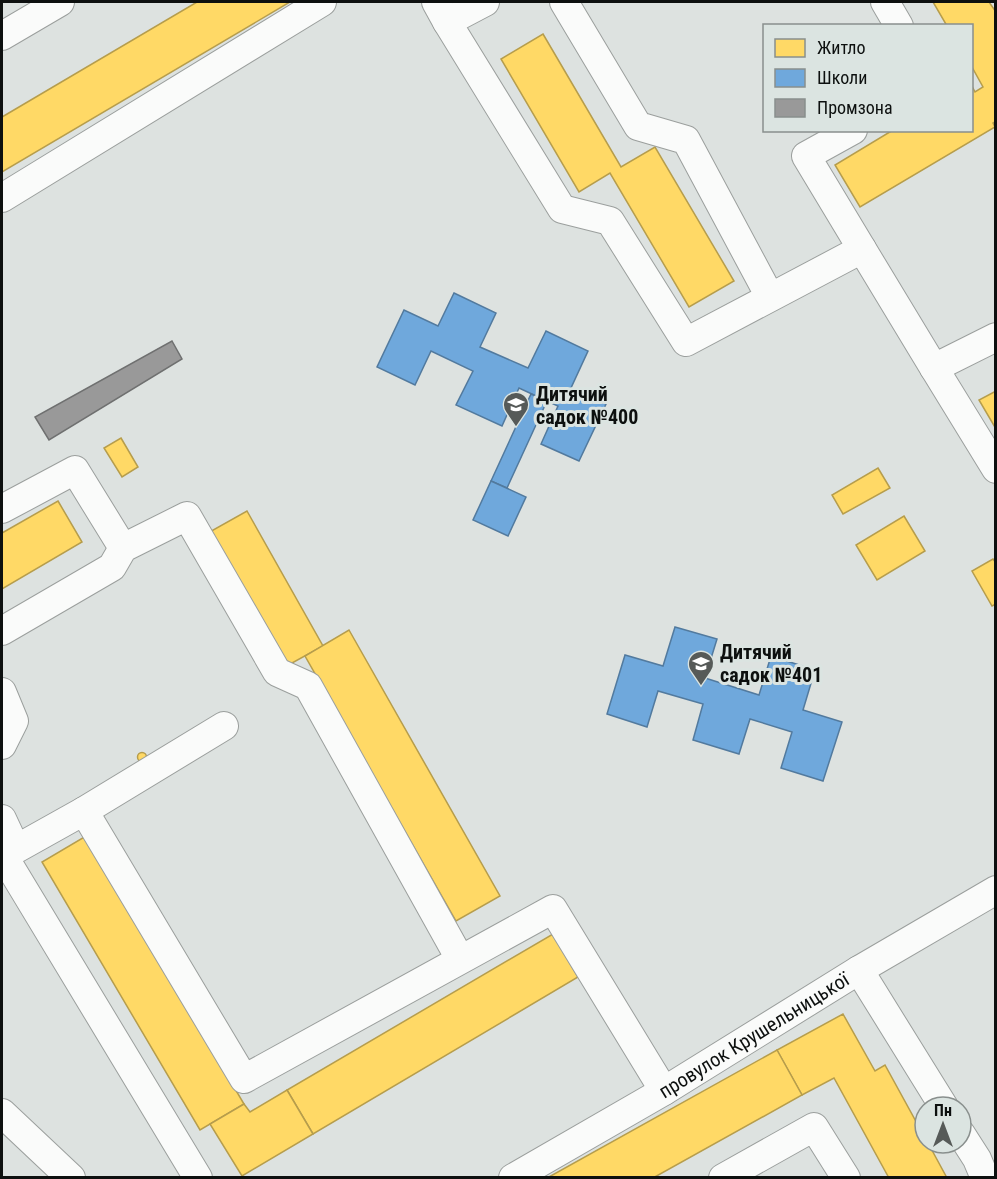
<svg xmlns="http://www.w3.org/2000/svg" width="997" height="1179" font-family="'Roboto Condensed',sans-serif">
<style>
.homes{fill:#ffd966;stroke:#b69d4c;stroke-width:1.5}
.schools{fill:#6fa8dc;stroke:#527a9e;stroke-width:1.5}
.industry{fill:#999;stroke:#6f7070;stroke-width:1.5}
.lines{fill:none;stroke-linecap:round;stroke-linejoin:round}
.minor-casing{stroke:#9b9f9d;stroke-width:30}
.minor{stroke:#fafbfa;stroke-width:28}
.labels{text-anchor:middle;stroke-width:6;stroke-linejoin:round;paint-order:stroke}
.poi-label{font-size:20px;font-weight:bold;fill:#0d100f;stroke:#dbe4e1;text-anchor:start}
.street-label{font-size:20px;fill:#0d100f;stroke:#dbe4e1}
</style>
<rect width="100%" height="100%" fill="#dde2e0"/>
<g class="homes">
<polygon points="197,2 290,2 2,172 2,117"/>
<polygon points="933,2 989,2 996,12 996,121 993,123 995,127 860,207 835,165 893,130 972,130 972,86 975,92 983,87 972,67 972,26 947,26"/>
<polygon points="543,34 621,167 655,147 734,281 689,307 610,173 579,192 501,59"/>
<polygon points="996,391 996,429 979,400"/>
<polygon points="121,438 138,467 122,477 104,448"/>
<polygon points="878,468 890,488 843,514 832,495"/>
<polygon points="58,501 82,542 2,589 2,533"/>
<polygon points="247,511 323,646 283,668 206,534"/>
<polygon points="904,516 925,551 877,580 856,545"/>
<polygon points="993,559 996,563 996,604 992,606 972,571"/>
<polygon points="349,630 500,896 456,921 305,656"/>
<circle cx="142" cy="757" r="4.5"/>
<polygon points="86,836 244,1104 200,1130 42,862"/>
<polygon points="553,934 578,977 313,1134 287,1090"/>
<polygon points="843,1014 875,1071 885,1065 925,1138 925,1143 928,1143 947,1178 889,1178 834,1078 802,1095 777,1050"/>
<polygon points="777,1050 802,1095 653,1178 547,1178"/>
<polygon points="287,1090 313,1134 242,1176 210,1124 244,1104 250,1112"/>
</g>
<g class="schools">
<polygon points="454,293 496,313 480,347 528,368 546,331 588,351 571,388 606,404 579,461 541,444 558,406 547,401 519,388 502,426 456,405 473,371 431,351 415,385 377,367 404,310 438,326"/>
<polygon points="531,394 547,401 507,488 491,481"/>
<polygon points="491,481 526,497 508,536 473,520"/>
<polygon points="675,627 717,639 705,678 759,695 771,656 815,670 803,710 842,722 823,781 781,768 792,732 750,719 739,754 693,740 703,704 658,691 647,727 607,714 625,655 663,666"/>
</g>
<polygon class="industry" points="172,341 182,359 49,440 35,417"/>
<g class="lines">
<defs>
<g id="minor">
<polyline points="436,2 447,22 485,2"/>
<polyline points="564,2 638,126 686,140 770,297"/>
<polyline points="885,2 899,26"/>
<polyline points="447,22 562,209 610,221 686,342 862,249 934,368"/>
<polyline points="2,36 60,2"/>
<polyline points="853,130 806,156 862,249"/>
<polyline points="2,198 322,2"/>
<polyline points="996,337 934,368 996,469"/>
<polyline points="2,509 75,470 123,548"/>
<polyline points="2,631 112,567 123,548 187,516 277,672 308,686 460,959"/>
<polyline points="2,692 14,721 2,745"/>
<polyline points="84,811 224,726"/>
<polyline points="2,819 16,849 84,811 244,1079 553,909 664,1091"/>
<polyline points="6,860 198,1178"/>
<polyline points="859,970 944,1107"/>
<polyline points="2,1113 71,1178"/>
<polyline points="961,1134 977,1159 985,1178"/>
<path id="s1" d="M513,1178L664,1091L859,970L996,890"/>
<polyline points="723,1178 814,1127 846,1178"/>
</g>
</defs>
<use href="#minor" class="minor-casing"/>
<use href="#minor" class="minor"/>
</g>
<defs>
<symbol id="school-pin" viewBox="-11 -11 22 30"><path d="M0 17L-7.5 6A9.5 9.5 0 1 1 7.5 6Z" fill="#565a58" stroke="#dbe4e1"/><path d="M0-5L7-2L0 1L-7-2ZM-4 1L0 2.5L4 1V4Q0 6-4 4Z" fill="#fff"/></symbol>
</defs>
<g fill-rule="evenodd">
<use href="#school-pin" x="501" y="390" width="30" height="40"/>
<use href="#school-pin" x="686" y="649" width="30" height="40"/>
</g>
<g class="labels">
<g class="poi-label">
<text x="536" y="401">Дитячий<tspan x="536" dy="23">садок №400</tspan></text>
<text x="720" y="659">Дитячий<tspan x="720" dy="23">садок №401</tspan></text>
</g>
<g class="street-label">
<text dy="7" stroke="none"><textPath href="#s1" startOffset="280">провулок Крушельницької</textPath></text>
</g>
</g>
<rect width="997" height="1179" fill="none" stroke="#0d100f" stroke-width="6"/>
<rect x="763" y="24" width="210" height="108" fill="#dbe4e1" stroke="#898f8d" stroke-width="1.5"/>
<rect x="775" y="39" width="30" height="18" fill="#ffd966" stroke="#898f8d" stroke-width="1.5"/>
<text x="817" y="54" font-size="18" fill="#0d100f">Житло</text>
<rect x="775" y="69" width="30" height="18" fill="#6fa8dc" stroke="#898f8d" stroke-width="1.5"/>
<text x="817" y="84" font-size="18" fill="#0d100f">Школи</text>
<rect x="775" y="99" width="30" height="18" fill="#999999" stroke="#898f8d" stroke-width="1.5"/>
<text x="817" y="114" font-size="18" fill="#0d100f">Промзона</text>
<g transform="translate(943 1125)"><circle r="28" fill="#dbe4e1" stroke="#898f8d" stroke-width="1.5"/>
<path d="M0-4.5L10 22L0 15L-10 22Z" fill="#565a58"/>
<text y="-9" font-size="16" font-weight="bold" text-anchor="middle" fill="#0d100f">Пн</text>
</g>
</svg>
